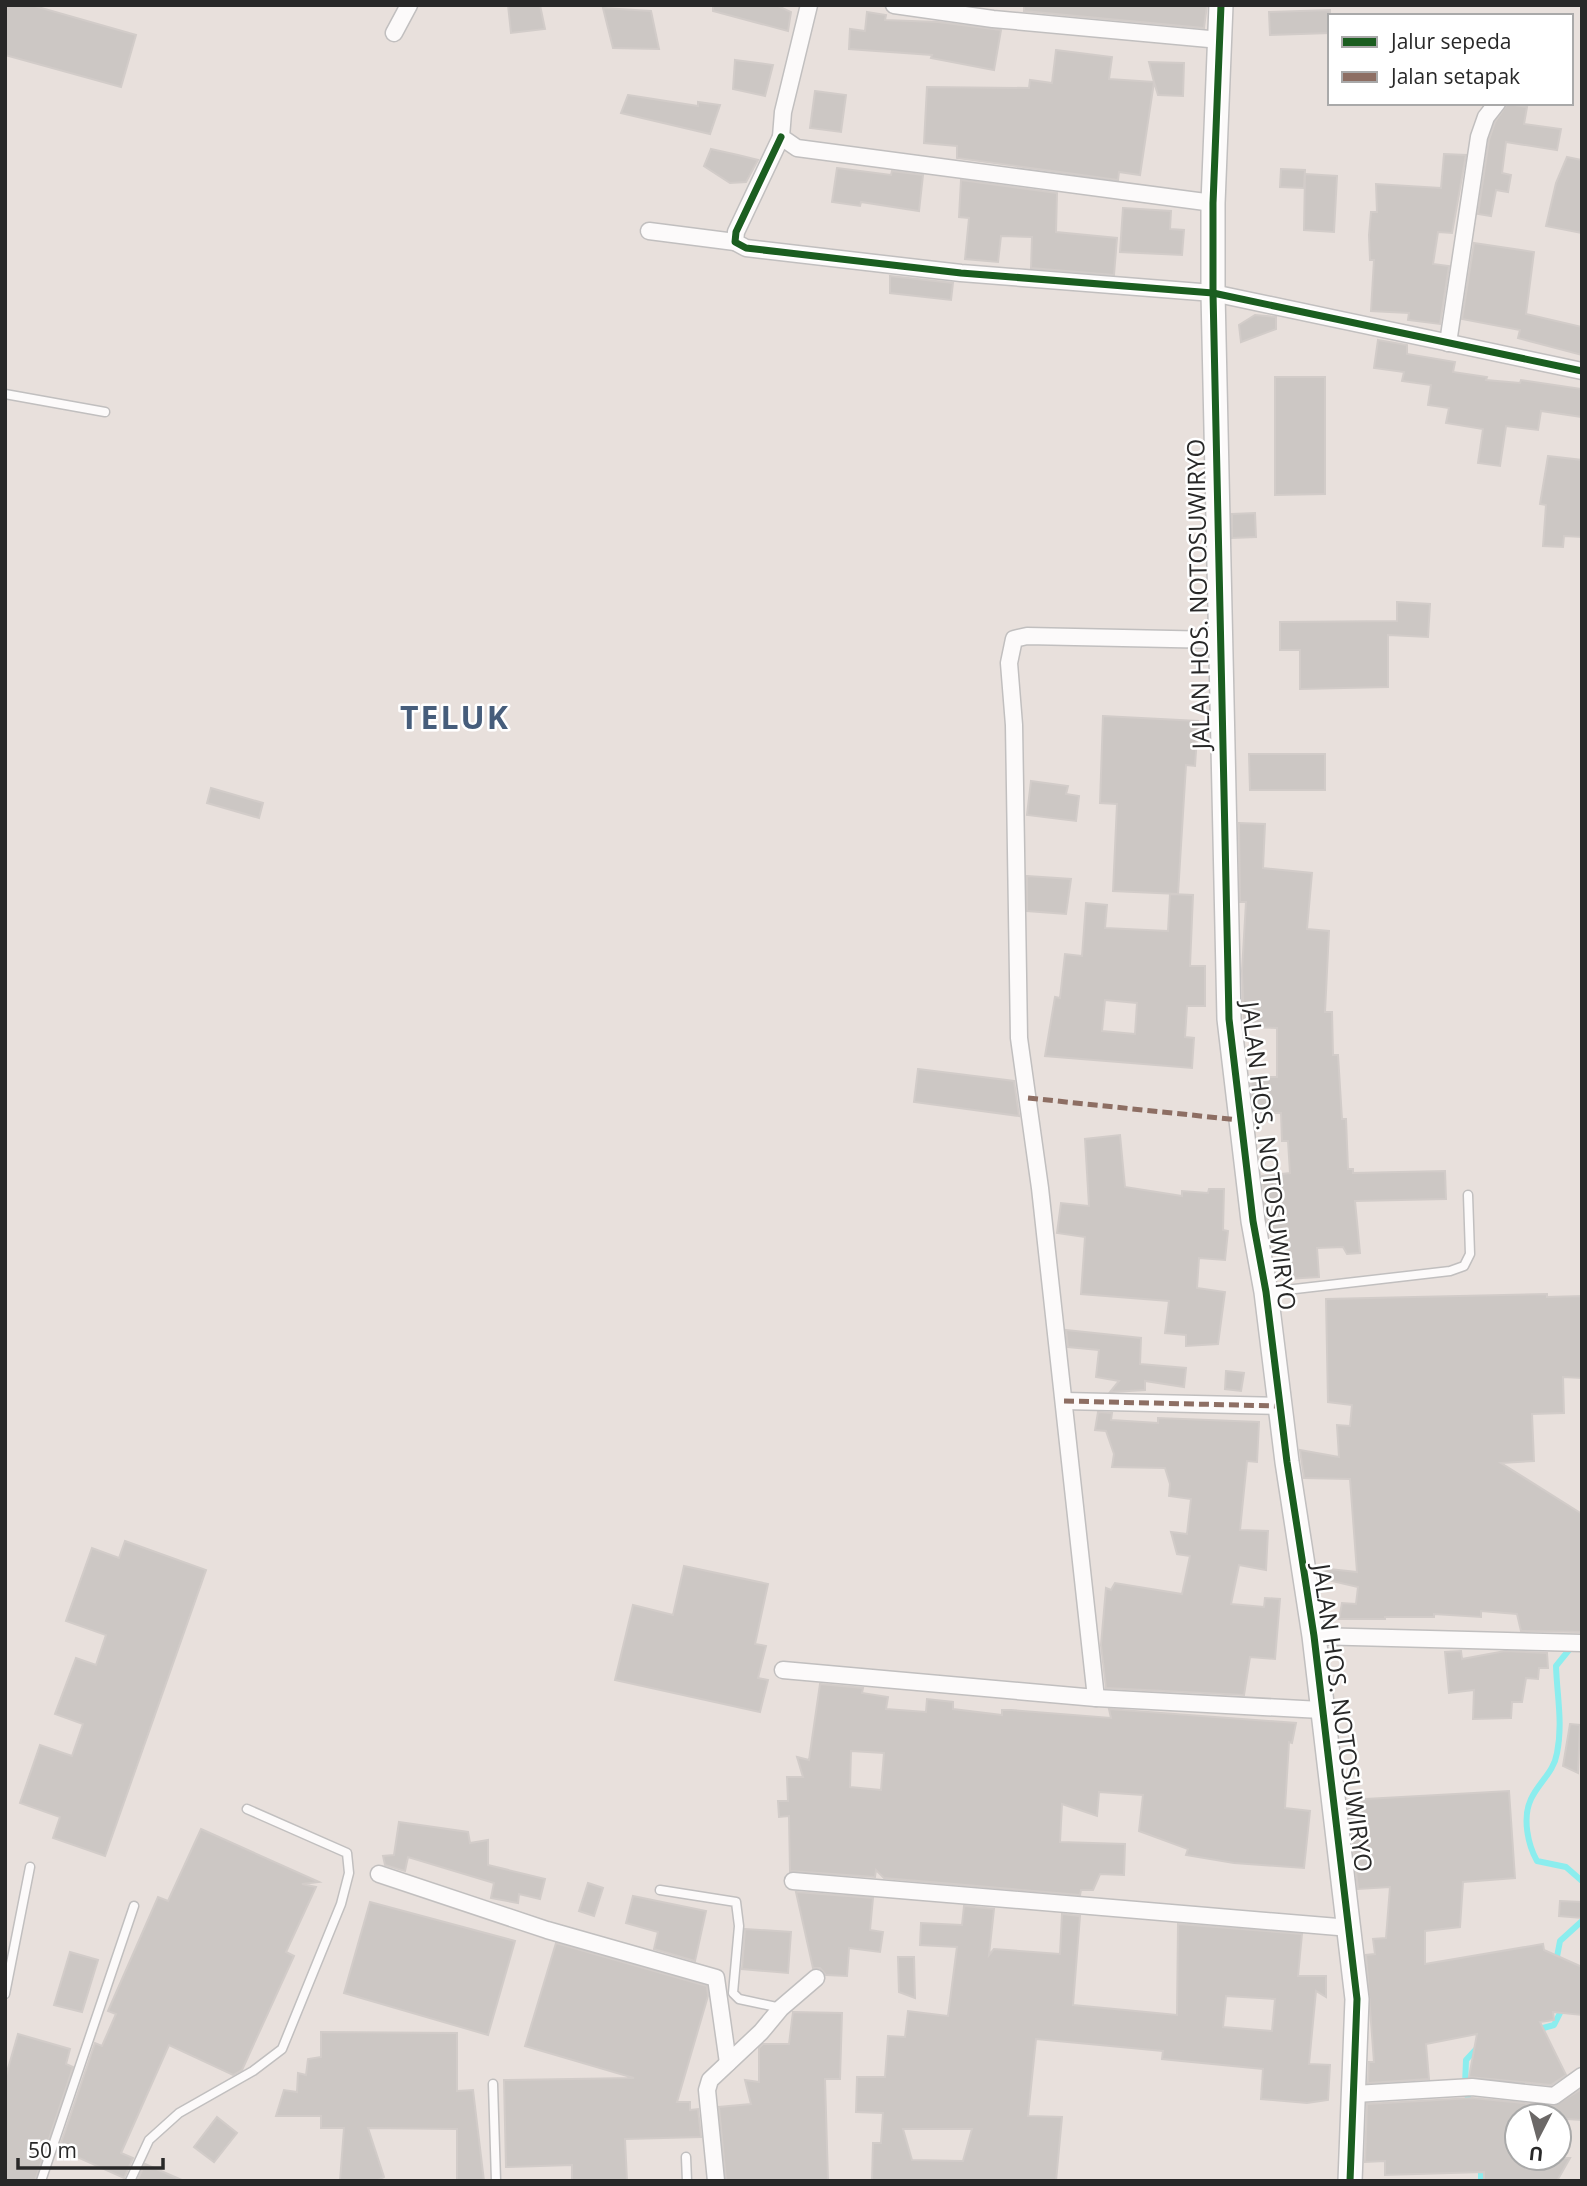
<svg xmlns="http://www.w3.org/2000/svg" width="1587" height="2186" font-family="'Open Sans',sans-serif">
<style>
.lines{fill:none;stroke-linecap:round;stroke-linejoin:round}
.stream{stroke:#8bedee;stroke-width:6}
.building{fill:#ccc7c4;stroke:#d2ccc9;stroke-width:2;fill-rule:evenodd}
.lane-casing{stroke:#c1bfbf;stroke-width:11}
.street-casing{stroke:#c1bfbf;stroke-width:19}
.secondary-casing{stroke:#c1bfbf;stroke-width:26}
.lane{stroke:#fcfafa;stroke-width:8}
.street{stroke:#fcfafa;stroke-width:16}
.secondary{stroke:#fcfafa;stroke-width:23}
.quiet{stroke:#8d6e63;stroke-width:5;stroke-dasharray:10 5;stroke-linecap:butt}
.cycleway-casing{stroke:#fff;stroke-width:11}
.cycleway{stroke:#1b5e20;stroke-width:7}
.labels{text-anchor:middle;stroke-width:5;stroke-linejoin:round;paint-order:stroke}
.street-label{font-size:24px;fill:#282828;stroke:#fff}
.district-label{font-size:32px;font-weight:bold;letter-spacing:2px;fill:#465d7b;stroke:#fff}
</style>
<rect width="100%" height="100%" fill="#e8e0dc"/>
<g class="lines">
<g class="stream">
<path d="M1573,1645L1556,1666C1557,1696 1563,1723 1557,1753C1554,1772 1539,1782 1531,1799C1522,1818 1528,1845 1537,1861L1566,1867L1582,1881"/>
<polyline points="1556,1962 1560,1941 1582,1921"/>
<polyline points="1536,2030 1554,2025 1563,2007"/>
<polyline points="1470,2106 1465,2085 1466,2060 1479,2046"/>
<polyline points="1481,2165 1481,2181"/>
</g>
</g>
<g class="building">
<polygon points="5,5 31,5 136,35 121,87 5,55"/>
<polygon points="508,5 540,5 545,29 511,33"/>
<polygon points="713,5 776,5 791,12 788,31 713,11"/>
<polygon points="1024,5 1207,5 1204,28 1024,11"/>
<polygon points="603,8 651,11 659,49 613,48"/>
<polygon points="1330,10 1330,33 1270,35 1269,12"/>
<polygon points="867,12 886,15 885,20 938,22 1001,30 994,70 931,58 932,55 849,49 850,29 865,31"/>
<polygon points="1056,50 1112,57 1109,79 1154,82 1149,62 1184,63 1183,96 1158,95 1154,82 1140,175 1119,172 1118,180 957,158 957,146 924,143 927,87 1029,88 1030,80 1052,83"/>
<polygon points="735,60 773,65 765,96 733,89"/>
<polygon points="815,91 846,95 841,132 810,128"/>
<polygon points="628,95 698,106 698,102 720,105 710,134 621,113"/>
<polygon points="1507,104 1527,107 1524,124 1561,129 1557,150 1506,142 1502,173 1511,175 1508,192 1496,190 1491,216 1478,214 1489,140 1495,122"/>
<polygon points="711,149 738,155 758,160 746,182 730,183 704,166"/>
<polygon points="1444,154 1466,155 1452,233 1438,232 1433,264 1449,266 1440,324 1408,320 1409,313 1371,311 1374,260 1370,260 1369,235 1371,212 1377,212 1376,184 1441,188"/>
<polygon points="1567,157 1582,160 1582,233 1546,226 1556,183"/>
<polygon points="837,168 891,175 892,171 923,175 919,211 861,202 860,206 832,202"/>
<polygon points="1281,169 1305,170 1304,188 1280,187"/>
<polygon points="1305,174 1337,176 1334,232 1304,230"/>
<polygon points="961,180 1057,193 1056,232 1117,238 1114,275 1031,268 1032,237 1001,236 998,262 965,259 969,218 959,217"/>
<polygon points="1123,208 1171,211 1170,229 1184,230 1182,255 1120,252"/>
<polygon points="1474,243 1534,252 1526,314 1582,327 1582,355 1518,338 1520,330 1462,319"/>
<polygon points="890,276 953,283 951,300 890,293"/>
<polygon points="1255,315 1276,317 1276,329 1241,342 1239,325"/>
<polygon points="1378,340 1407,345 1407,354 1455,362 1453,372 1487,377 1486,380 1520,383 1521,380 1582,389 1582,417 1541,411 1538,430 1506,426 1500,466 1478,463 1483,429 1446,423 1449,408 1428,405 1431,385 1402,381 1404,372 1374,368"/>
<polygon points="1275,377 1325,377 1325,494 1275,495"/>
<polygon points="1548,456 1582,460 1582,537 1564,536 1563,547 1543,546 1546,505 1540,504"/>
<polygon points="1255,513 1256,537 1232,538 1232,514"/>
<polygon points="1397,602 1430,604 1428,637 1388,635 1388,687 1300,689 1300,650 1280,650 1280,622 1397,621"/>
<polygon points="1103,716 1198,721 1195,766 1186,765 1178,894 1113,891 1117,804 1100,803"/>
<polygon points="1249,754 1325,754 1325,790 1250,790"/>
<polygon points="1031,781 1068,786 1066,794 1079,796 1076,821 1027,815"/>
<polygon points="211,788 263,803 259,818 207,803"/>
<polygon points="1239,823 1265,824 1263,868 1312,873 1307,929 1329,931 1325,1012 1332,1012 1333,1055 1338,1055 1342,1119 1346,1119 1348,1169 1353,1169 1353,1173 1445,1171 1446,1199 1355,1201 1360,1253 1347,1254 1343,1247 1317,1248 1319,1277 1286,1279 1283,1232 1269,1233 1267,1219 1262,1176 1290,1173 1288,1141 1282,1141 1281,1113 1254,1113 1250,1077 1277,1077 1277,1028 1244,1027 1242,971 1246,902 1240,902"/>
<polygon points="1027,876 1071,879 1066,914 1027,911"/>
<path d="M1170,894L1193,895L1190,966H1205V1006H1187L1185,1037L1194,1038L1192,1068L1045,1056L1055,997L1060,998L1065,954L1082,956L1086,903L1107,905L1105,928L1168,931ZM1105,1000L1137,1003L1135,1034L1102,1031Z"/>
<polygon points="918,1069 1014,1081 1019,1116 914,1102"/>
<polygon points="1120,1135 1125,1187 1182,1196 1182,1191 1208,1193 1209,1189 1224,1189 1223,1230 1228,1231 1225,1260 1199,1258 1197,1288 1225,1292 1218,1344 1186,1346 1186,1335 1165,1333 1169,1301 1081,1294 1085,1237 1057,1233 1061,1203 1089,1206 1085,1139"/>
<polygon points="1547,1294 1547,1297 1582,1296 1582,1378 1563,1377 1564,1413 1532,1414 1534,1461 1501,1463 1582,1514 1582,1632 1521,1631 1517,1614 1481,1611 1481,1617 1434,1614 1434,1617 1385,1617 1385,1619 1339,1619 1342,1603 1356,1604 1358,1587 1319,1578 1321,1568 1357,1572 1350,1479 1304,1478 1300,1450 1339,1457 1337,1425 1350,1426 1352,1405 1328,1402 1326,1299"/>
<polygon points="1066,1330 1141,1338 1140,1364 1186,1368 1184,1387 1145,1381 1145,1390 1110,1392 1119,1381 1096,1377 1099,1350 1068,1347"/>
<polygon points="1226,1371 1244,1373 1241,1391 1225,1389"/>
<polygon points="1098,1412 1112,1413 1111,1420 1158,1423 1158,1418 1259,1422 1257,1462 1247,1461 1240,1530 1268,1531 1266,1570 1239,1565 1231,1604 1264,1607 1265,1598 1280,1599 1275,1659 1250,1657 1244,1695 1106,1688 1101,1645 1106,1588 1111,1590 1115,1583 1182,1594 1190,1556 1177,1554 1171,1532 1187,1534 1191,1499 1169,1496 1170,1484 1165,1468 1112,1467 1114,1454 1106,1431 1095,1430"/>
<polygon points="125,1541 206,1570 105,1856 53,1838 60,1817 20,1803 40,1745 72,1756 83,1724 55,1714 76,1658 96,1665 106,1635 66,1621 92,1548 119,1558"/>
<polygon points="684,1566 768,1584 755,1644 766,1646 758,1678 768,1680 760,1712 615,1680 633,1605 673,1615"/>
<polygon points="1461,1651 1462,1659 1505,1651 1547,1653 1548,1668 1539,1668 1538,1679 1526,1678 1522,1702 1512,1702 1511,1718 1473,1719 1474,1690 1449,1693 1445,1652"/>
<path d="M820,1684L863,1688L862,1693L888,1697L886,1709L926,1712L927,1699L953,1702V1709L1002,1715V1710H1011L1111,1718L1109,1709L1296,1723L1292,1743L1289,1742L1285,1808L1310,1811L1304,1868L1234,1863L1186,1855L1188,1849L1139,1831L1143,1795L1099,1792L1097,1816L1062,1804L1060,1842L1125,1844L1124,1875L1100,1874L1093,1890H1081L1080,1895L884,1878L876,1870L875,1877L790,1871L789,1816L779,1817L778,1801H788L787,1777H803L797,1757L809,1760ZM851,1751L884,1753L881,1790L850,1787Z"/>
<polygon points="1570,1724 1580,1725 1578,1773 1563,1766"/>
<polygon points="1509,1791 1515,1878 1463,1882 1460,1927 1425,1931 1425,1964 1543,1944 1544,1950 1582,1967 1582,2015 1553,2012 1554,2020 1540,2022 1566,2075 1551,2085 1469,2077 1477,2034 1426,2044 1429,2079 1368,2083 1369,2062 1374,2062 1366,1955 1375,1954 1373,1939 1386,1938 1390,1887 1358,1889 1348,1800"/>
<polygon points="399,1822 468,1832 470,1843 488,1840 488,1865 545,1879 540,1899 519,1894 518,1903 491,1898 494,1883 408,1857 405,1871 385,1865 383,1856 394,1855"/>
<polygon points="201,1829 319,1882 302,1884 316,1887 286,1952 294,1956 242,2070 233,2075 169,2045 121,2153 133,2158 124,2178 59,2149 95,2043 102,2046 116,2014 108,2011 158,1897 168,1901"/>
<polygon points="588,1883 603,1888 594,1916 579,1911"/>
<polygon points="796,1892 873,1898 870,1930 883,1932 880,1952 849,1948 847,1976 826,1975 820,1968 813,1968"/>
<polygon points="633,1896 706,1911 695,1961 654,1949 658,1932 626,1923"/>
<polygon points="1560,1901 1582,1902 1582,1918 1559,1916"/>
<polygon points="370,1902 515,1941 488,2035 344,1993"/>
<path d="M964,1906L994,1909L989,1955L994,1949L1060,1954L1062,1914L1080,1916L1073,2005L1177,2015L1178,1924L1302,1934L1298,1976H1326V1997L1316,1991L1309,2064L1330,2065L1328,2100L1307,2103L1261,2099L1263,2069L1162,2059L1163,2051L1036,2039L1028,2116L1062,2117L1056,2181H872L873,2143H881L883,2113L856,2112L857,2077H885L888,2036L905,2037L908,2011L948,2016L957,1947L920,1945L921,1923L962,1925ZM1226,1996L1275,1999L1272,2031L1223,2027ZM903,2129H972L963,2161L912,2160Z"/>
<polygon points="745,1929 791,1932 788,1973 742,1969"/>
<polygon points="556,1943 707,1986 708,1996 677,2102 690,2102 690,2110 698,2109 701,2137 625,2139 627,2181 572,2181 572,2165 506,2167 504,2080 634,2078 525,2046"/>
<polygon points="70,1952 98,1960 82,2012 54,2005"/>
<polygon points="898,1957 914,1957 915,1998 899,1992"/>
<polygon points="793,2012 842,2013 840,2079 825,2079 828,2181 726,2181 719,2107 751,2104 745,2080 759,2082 759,2048 763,2044 789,2044"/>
<polygon points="321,2032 457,2033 457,2091 473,2090 484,2181 457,2181 457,2129 368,2128 384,2177 376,2181 340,2181 344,2128 321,2128 321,2116 276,2116 284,2090 297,2092 298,2073 306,2075 308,2059 321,2057"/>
<polygon points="18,2034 70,2049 66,2064 73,2067 35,2181 5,2181 5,2079"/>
<polygon points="1582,2089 1582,2120 1517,2116 1517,2158 1570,2158 1557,2181 1484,2181 1484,2172 1385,2175 1385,2161 1365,2162 1367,2104 1472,2098 1553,2106"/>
<polygon points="217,2117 237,2133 214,2162 194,2147"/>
<polygon points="145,2164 184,2181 137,2181"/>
</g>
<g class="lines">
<defs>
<g id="lane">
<polyline points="5,394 105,412"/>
<polyline points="1269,1292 1450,1271 1464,1266 1470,1254 1468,1195"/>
<polyline points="660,1890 736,1902 739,1926 733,1993 739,1999 781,2008"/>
<polyline points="5,1994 30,1867"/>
<polyline points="493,2084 496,2181"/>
<polyline points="686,2157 687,2181"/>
<polyline points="41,2181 134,1906"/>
<polyline points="130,2181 149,2140 179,2113 253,2071 282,2049 341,1904 349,1873 347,1853 247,1809"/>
</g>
<g id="street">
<polyline points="809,5 783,112 781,137 797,148 1213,203"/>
<polyline points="894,5 993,19 1220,40"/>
<polyline points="394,33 409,5"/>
<polyline points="781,137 736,232 735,242 746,248 961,273 1213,293 1582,371"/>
<polyline points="649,231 735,242"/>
<polyline points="1448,343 1479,137 1486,117 1497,103"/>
<polyline points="1064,1401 1279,1406"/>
<polyline points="1314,1636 1582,1643"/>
<polyline points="783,1670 1096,1698 1321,1710"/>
<polyline points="1096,1698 1040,1188 1019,1038 1014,725 1009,663 1014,639 1027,636 1219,640"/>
<polyline points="379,1874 547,1930 716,1978 728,2063"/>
<polyline points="793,1881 1350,1928"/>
<polyline points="1355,2094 1472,2087 1554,2096 1582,2076"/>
<polyline points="716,2181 707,2090 710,2080 761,2032 781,2008 816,1978"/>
</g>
<polyline id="secondary" points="1221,5 1213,203 1213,293 1229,1019 1253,1221 1266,1292 1287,1462 1314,1636 1357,1999 1350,2181"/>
</defs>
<use href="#lane" class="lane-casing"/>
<use href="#street" class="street-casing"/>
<use href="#secondary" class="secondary-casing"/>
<use href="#lane" class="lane"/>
<use href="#street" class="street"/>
<use href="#secondary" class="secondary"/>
<g class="quiet">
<polyline points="1028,1098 1239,1120"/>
<polyline points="1064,1401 1279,1406"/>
</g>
<defs>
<g id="cycleway">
<polyline points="1221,5 1213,203 1213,293 1229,1019 1253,1221 1266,1292 1287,1462 1314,1636 1357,1999 1350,2181"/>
<polyline points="781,137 736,232 735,242 746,248 961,273 1213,293 1582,371"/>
</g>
</defs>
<use href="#cycleway" class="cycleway-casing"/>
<use href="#cycleway" class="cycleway"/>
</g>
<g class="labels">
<g class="street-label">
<text transform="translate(1199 594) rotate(-91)" y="8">JALAN HOS. NOTOSUWIRYO</text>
<text transform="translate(1268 1156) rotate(83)" y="8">JALAN HOS. NOTOSUWIRYO</text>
<text transform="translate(1342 1718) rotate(82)" y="8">JALAN HOS. NOTOSUWIRYO</text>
</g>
<g class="district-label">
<text x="455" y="729">TELUK</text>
</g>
</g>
<rect width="1587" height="2186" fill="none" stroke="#282828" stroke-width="14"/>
<rect x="1328" y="14" width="245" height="91" fill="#ffffff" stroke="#a9a9a9" stroke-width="2"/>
<rect x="1342" y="37" width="35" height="10" fill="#1b5e20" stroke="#a9a9a9" stroke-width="2"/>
<text x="1391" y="49" font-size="21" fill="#282828">Jalur sepeda</text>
<rect x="1342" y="72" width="35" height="10" fill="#8d6e63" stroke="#a9a9a9" stroke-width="2"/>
<text x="1391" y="84" font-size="21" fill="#282828">Jalan setapak</text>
<g transform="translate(1538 2137) rotate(186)"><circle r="33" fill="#ffffff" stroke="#a9a9a9" stroke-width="2"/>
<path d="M0-5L12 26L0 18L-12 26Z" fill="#6b6867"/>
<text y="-10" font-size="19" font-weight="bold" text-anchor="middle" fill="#282828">U</text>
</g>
<path d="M18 2158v10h145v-10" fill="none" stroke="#282828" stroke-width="3.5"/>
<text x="28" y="2158" font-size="21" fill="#282828" stroke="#ffffff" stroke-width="5" paint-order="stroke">50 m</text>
</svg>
